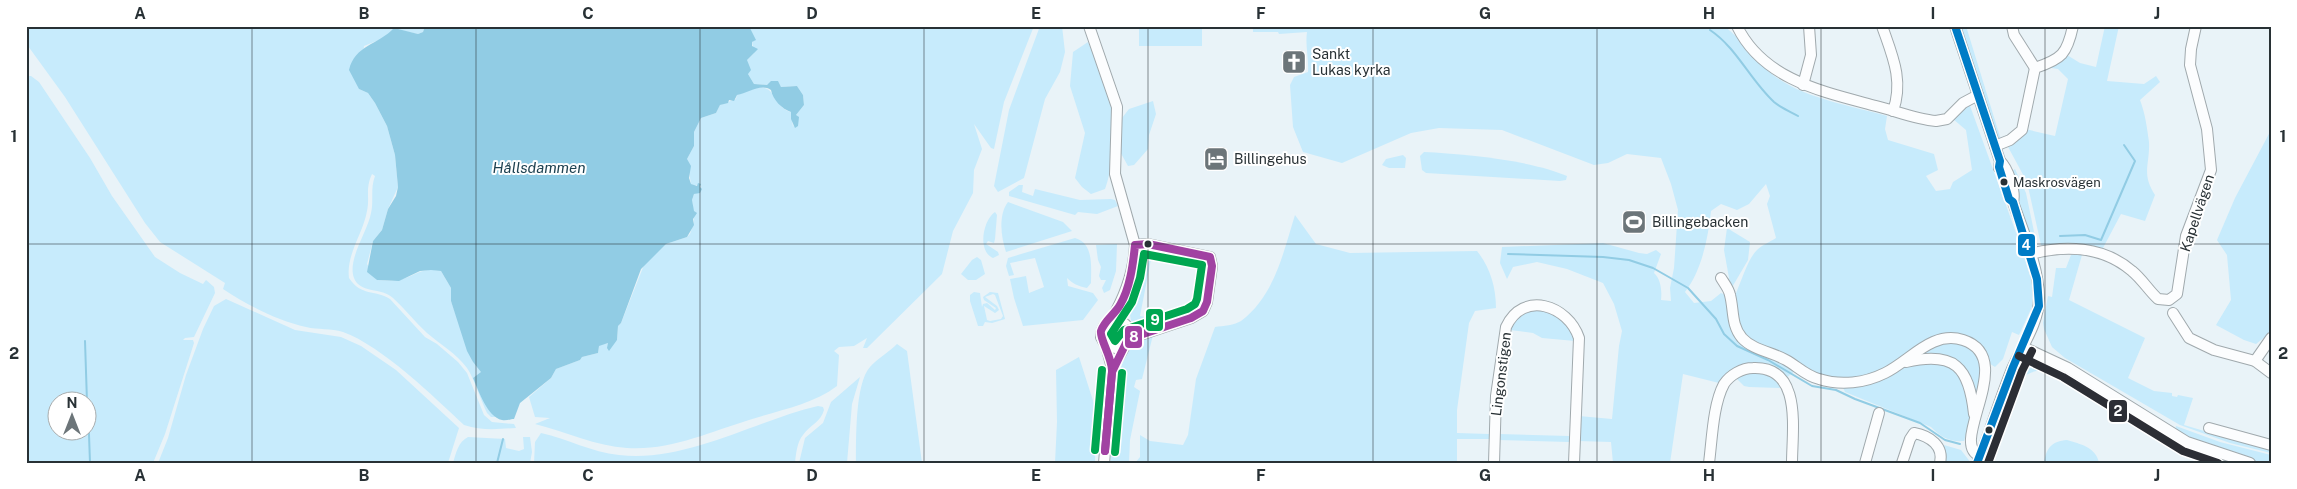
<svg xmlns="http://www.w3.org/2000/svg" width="2297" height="489" font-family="'Public Sans',sans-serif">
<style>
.green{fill:#c7ebfc;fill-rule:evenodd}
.water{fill:#91cce4}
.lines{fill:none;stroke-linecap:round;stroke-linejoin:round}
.stream{stroke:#91cce4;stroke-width:2}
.minor-casing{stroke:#a0a9ad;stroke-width:12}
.minor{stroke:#fcfdfe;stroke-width:10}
.bus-1-casing{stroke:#fff;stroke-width:11}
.bus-2-casing{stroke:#fff;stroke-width:11}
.bus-3-casing{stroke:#fff;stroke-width:11}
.bus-4-casing{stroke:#fff;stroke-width:11}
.bus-1{stroke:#007cc6;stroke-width:8}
.bus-2{stroke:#2c2e35;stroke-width:8}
.bus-3{stroke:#a142a2;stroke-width:8}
.bus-4{stroke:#00a651;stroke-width:8}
.grid{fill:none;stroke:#283135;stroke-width:1;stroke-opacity:0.55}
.bus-dot{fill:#283135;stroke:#fff;stroke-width:2}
.labels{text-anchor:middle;stroke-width:4;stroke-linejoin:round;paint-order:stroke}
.bus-label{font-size:13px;fill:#283135;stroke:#fff;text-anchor:start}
.poi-label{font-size:14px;fill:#283135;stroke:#fff;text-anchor:start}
.street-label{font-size:14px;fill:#283135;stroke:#fff}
.water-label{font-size:15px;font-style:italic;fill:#1e4251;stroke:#fff}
.line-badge{stroke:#fff;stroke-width:2}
.badge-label{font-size:14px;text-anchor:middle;font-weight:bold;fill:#fff}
.neatline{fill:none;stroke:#283135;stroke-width:2}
.grid-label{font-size:16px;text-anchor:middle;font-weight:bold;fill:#283135}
</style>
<rect width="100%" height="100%" fill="#e9f3f8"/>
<g class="green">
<path d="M26,26H425L423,32L418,34L394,29L384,38L364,46L359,89L368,93L375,103L387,126L395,155L398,187L388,209L382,230L373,241L367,264L377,280C384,280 392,282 398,280C416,277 418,267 441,271L451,288V301L473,362L482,372L473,378L490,411L496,417H491L487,413C481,401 474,378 467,368C456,353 441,345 427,333C415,322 405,309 393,298C382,287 360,294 354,278C347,259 368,231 371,213C374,200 370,189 375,176L372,174C365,189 370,197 367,211C363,234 346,254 349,278C362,297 374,289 390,299L425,337L437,344L458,362L467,373L484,415L492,422L514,424L516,428C498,429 482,431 464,425C434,397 382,346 343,332C331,328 318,330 306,327C278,321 247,305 223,289L225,283L160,242L145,223L65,97L28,46L26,47Z"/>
<path d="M749,26H1034L1004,102L994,149L991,148L974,124L982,149L974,170L973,193L953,231L942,274L867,348H863L867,338L854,346L839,347L834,351L839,355L837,386C812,405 779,410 749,420C710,432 669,451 627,448C596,446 566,432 535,424L550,418L535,417L529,397L551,378L556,369L580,360L582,357L598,353L599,345L608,343V345L617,340L618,326L621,323L644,265L666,244L687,237L690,234L694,222L692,200L694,194L700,191L701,184L694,186L691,184L687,159L694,146V132L701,118L716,113L720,105L736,99L737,95C743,93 749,90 756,88C776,83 774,108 791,112L793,127L796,115L804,105L803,95L797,86L781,87L776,81L767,85L754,84L748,74L747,60L754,53L752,42L755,40Z"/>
<polygon points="1040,26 1062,26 1065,52 1060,72 1045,99 1024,178 998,192 994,186 1009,110"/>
<rect x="1139" y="26" width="63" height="20"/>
<path d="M1253,26H1724C1743,40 1754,60 1773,75C1805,99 1849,105 1887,116L1885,129L1888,140L1934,154L1938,170L1926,176L1936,191L1950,189L1953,182L1972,170L1966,130L1953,119L1969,103L2019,241L2033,285L2032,307L2019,335L2012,332L2003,359L1995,367C1977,357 1981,336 1952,336C1918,336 1897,372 1864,378C1828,386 1809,371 1780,354C1770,349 1758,347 1748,340C1733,329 1731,304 1738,288C1743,277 1748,259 1757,250C1762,245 1770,242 1776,238L1767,204L1770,196L1766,184L1749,204L1737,210L1721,204L1711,211C1708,238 1702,270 1685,292L1694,303L1711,301L1721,293L1728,296L1732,329L1750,348L1770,355L1796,370L1785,379C1763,361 1738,358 1719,383L1683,374L1670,463H1613L1611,442L1578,441L1579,416L1612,419L1619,346L1622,331L1614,304L1603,283L1567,269L1537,262L1513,267L1507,279L1500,263L1502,247L1603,243L1639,253L1647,254L1656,250L1661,254L1654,273C1661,279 1662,291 1661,300L1671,301L1670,288L1674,268L1678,210L1671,184L1661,158L1627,154L1608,163L1594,165L1502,130L1439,128L1411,133L1342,163L1303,152L1293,127L1290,85L1294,77L1308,72C1309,57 1305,47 1307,32L1279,34L1278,32H1253Z"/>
<polygon points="1960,26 1966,26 2001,140 1997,137"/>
<path d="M2105,26H2119L2107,81L2144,84L2156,76L2160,82L2140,100C2145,113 2147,127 2149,142C2150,165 2141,173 2155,195L2145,221L2121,214L2103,248L2072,243L2041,245L2027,182L2007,145L2025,129L2055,136L2068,79L2058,69L2045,67L2067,55L2080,63L2096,67Z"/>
<path d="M1088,42C1096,60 1112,98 1115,116C1117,131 1111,175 1105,189L1091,194L1082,187L1075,178L1085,133L1070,86L1073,52Z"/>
<path d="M26,76H31L39,82L90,158L112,196L155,257L180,273L203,284L206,280L214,287L215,293L194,337L185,338L183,340H193L194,343L165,434L153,463H26ZM58,402H88V432H58Z"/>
<polygon points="1153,101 1156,114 1149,135 1148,149 1134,165 1128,166 1118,148 1122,118 1129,109"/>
<polygon points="2271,130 2271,332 2256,344 2244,340 2216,325 2231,300 2227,255 2217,240 2235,198"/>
<path d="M1424,152C1465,154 1530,160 1567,176L1566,180L1560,181L1426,173L1422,170L1420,156Z"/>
<polygon points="1403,155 1406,158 1405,168 1389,168 1382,165 1386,159"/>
<path d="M2015,169L2026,193L2037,246C2026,240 2019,203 2014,190L2018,188L2011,172Z"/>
<polygon points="1019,185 1023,185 1022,192 1033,196 1035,189 1080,200 1111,199 1115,200 1118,206 1097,214 1078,212 1075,215 1009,196 1009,192"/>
<path d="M1008,202L1063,222L1072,231L1006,252C1001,237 998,215 1008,202Z"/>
<path d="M995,212L997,215L995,239L994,243L988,241L986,244L998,252L999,255L993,258C977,251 983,220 995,212Z"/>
<path d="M1295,215L1316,244L1350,253L1477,251C1490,267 1496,287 1496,308L1475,311L1469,323L1457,410V433L1489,434V439H1457V463H1135L1140,457V435L1150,441L1183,445L1188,435L1196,379L1215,327C1223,326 1235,325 1241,321C1275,295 1283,253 1295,215Z"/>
<polygon points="1727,228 1750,242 1748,260 1731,289 1724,250"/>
<path d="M1075,238C1094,243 1091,267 1091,283L1087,288C1078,286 1073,284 1067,278L1068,286L1093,293L1098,300L1083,320L1023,326L1014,298L1010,279L1026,276L1029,293L1044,287L1035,258L1010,263L1014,275L1009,276L1006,266L1008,258Z"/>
<polygon points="1117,244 1116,271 1110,290 1104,293 1102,288 1106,280 1101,280 1099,276 1101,267 1098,260 1096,245"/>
<path d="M1152,250L1157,251L1156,254H1152L1140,316L1145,317V322H1160V317H1162L1164,322L1140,330L1139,328L1135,329C1121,306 1137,277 1144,253Z"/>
<polygon points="2071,255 2082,255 2069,300 2145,338 2128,378 2154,391 2172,393 2172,396 2177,397 2178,395 2193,398 2184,425 2221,436 2271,447 2271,453 2230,443 2180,425 2065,358 2052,347 2044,329 2043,323 2048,296 2052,297 2056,268 2066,268"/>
<polygon points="977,257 981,260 985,274 976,280 968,280 961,274 972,260"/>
<path d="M974,292L980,293L982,307L983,304L987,303L995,310L996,308L984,300L983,297L990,292L998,293L1005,319L992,323L985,322L983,326H978L970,301V295ZM993,294L995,295L1003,316L1001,319L990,321L987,320L984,306L995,313L999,310L997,306L985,297Z"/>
<polygon points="226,299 295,330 341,337 361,346 396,370 459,428 448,463 158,463 168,438 186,375 203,329 214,306"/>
<path d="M1541,310C1559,314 1568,324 1575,341L1542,338L1533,333L1510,330C1516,316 1526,311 1541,310Z"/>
<circle cx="1114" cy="334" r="7"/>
<path d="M1153,335L1142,379L1136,380L1134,387L1140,391L1130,440L1129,463H1110C1113,436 1113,372 1128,352C1134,344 1144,339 1153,335Z"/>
<polygon points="1948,341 1968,346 1981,360 1978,405 1963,369 1913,358 1920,353"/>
<path d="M897,344L907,351L922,463H856C856,441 855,383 870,367C878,358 889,352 897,344Z"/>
<polygon points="1079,357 1096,410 1095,463 1055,463 1057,422 1056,370"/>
<path d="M1924,360L1954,368L1965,380L1971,417L1964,441C1949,442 1941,437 1931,427L1845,392L1842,385Z"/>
<path d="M2037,362C2062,370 2128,404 2145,424L2138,425V419L2057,370L2056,372C2051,370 2050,371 2045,371C2022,369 2017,385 2010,403L2009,402L2023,368Z"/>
<path d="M1754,372C1767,374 1774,378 1783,388L1749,387L1744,386L1737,379L1744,374Z"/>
<polygon points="860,377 852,404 847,463 799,463 805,438 823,423 831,402"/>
<path d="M818,406L823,407L824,410C821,422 810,425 803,435C797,442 796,454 795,463H534L535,442L541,433C568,439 591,452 619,455C685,463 754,421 818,406Z"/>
<path d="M2176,426L2220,442L2271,455V463C2240,463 2202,445 2175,430Z"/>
<polygon points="1499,434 1569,436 1569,442 1498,440"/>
<path d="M468,437L505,439L506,448L519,451L524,449L523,437H530L532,452L530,463H453C456,453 458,442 468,437Z"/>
<path d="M2067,440C2080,444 2096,447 2099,463H2044C2046,448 2052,441 2067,440Z"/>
<polygon points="1944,445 1961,450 1971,463 1943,463 1945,451"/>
</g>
<path class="water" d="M425,26H749L756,40L752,42V46L758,49L747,60L751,70L748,74L754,84L767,85L771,81H778L781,87L797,86L803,95L804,105L796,115L799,117L798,126L795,128L791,119V112C782,109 773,100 771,90C761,83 748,93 737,95L734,101L729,100L728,103L720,105L716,113L701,118L694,132V146L687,159L691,166L689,178L691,184L697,186L698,183L701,184L700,187L702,189L700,193L694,194L692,200L694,211L697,213L693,219L694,225L687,237L666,244L641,269L621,323L618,326L617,340L609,351L607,348L608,343L599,346L598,353L582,357L580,360L556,369L551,378L520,403L514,419C511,419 506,421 502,420C487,417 479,391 473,378L481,372L473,362L467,351L451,301V288L441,271L431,270L420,271L399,281L377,280L367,272L373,241L382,230L388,209L396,196L398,187L395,155L387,126L375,103L368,93L359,89L349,70C355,45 378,45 394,28L418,34L423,32Z"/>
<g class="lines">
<g class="stream">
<path d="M1710,30C1737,48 1750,80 1774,102C1781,108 1791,112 1798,116"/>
<polyline points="2060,236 2085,235 2101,240 2135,161 2124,145"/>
<polyline points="1508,254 1603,257 1629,260 1653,268 1688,288 1716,319 1724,334 1737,346 1768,360 1812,386 1836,390 1855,399 1920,423 1945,440 1960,444"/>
<polyline points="85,341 87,402"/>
<polyline points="88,406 90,463"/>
<polyline points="497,463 503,439"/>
</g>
<defs>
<g id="minor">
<path d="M1089,26L1117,107L1115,174L1135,245C1134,271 1124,298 1111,320"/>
<path d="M1737,26C1763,80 1824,92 1876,106C1896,111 1916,119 1936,121L1947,119L1963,103L1978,95"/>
<path d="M1882,26C1892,55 1904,80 1893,111"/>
<polyline points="1955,26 2000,161 1999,168"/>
<polyline points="2012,26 2014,35 2035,68"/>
<polyline points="1803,85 1811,55 1809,26"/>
<path d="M1995,146L2010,140L2022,130L2035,68C2062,59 2067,54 2073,26"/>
<path d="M2030,254C2065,245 2103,246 2132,271C2142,279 2149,291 2158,299L2169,300L2177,294L2186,236L2211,170L2207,129L2190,65L2191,49L2196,26"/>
<path d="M1721,278C1724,283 1729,289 1730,295C1734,310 1731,325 1742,338C1753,350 1772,352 1786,360C1797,366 1806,376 1819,379C1841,386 1865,383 1885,373C1910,361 1932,330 1963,340C2019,358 1947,444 1980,456"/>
<polyline points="2173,313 2189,338 2214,350 2255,361 2271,373"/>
<polyline points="1128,339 1191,318 1203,311 1207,302 1212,266 1210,257 1148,244 1135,245"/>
<polyline points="2023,347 2068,368 2187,442 2250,463"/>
<polyline points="2255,361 2271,338"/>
<path d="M1906,362C1955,351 1969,367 1974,414"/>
<path d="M1112,368C1116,361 1128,343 1129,336C1131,316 1101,314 1101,337L1106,346L1116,348L1125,344"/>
<polyline points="2209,428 2271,445"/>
<path d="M1978,462C1990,431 2000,399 2012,369C2022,346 2039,323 2039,298C2039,268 2023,231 2013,202C2016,192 2008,168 2000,161"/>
<polyline points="1104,463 1112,368 1106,346"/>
<path d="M1494,463L1496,396L1506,327C1523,290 1568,305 1579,338L1574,463"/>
<path d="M1709,463C1712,440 1713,404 1724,384C1730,375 1742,368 1753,368C1803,366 1792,430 1792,463"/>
<polyline points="1865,463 1879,413"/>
<path d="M1902,463L1910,439L1914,433C1930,436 1944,446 1940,463"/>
</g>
</defs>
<use href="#minor" class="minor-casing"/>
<use href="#minor" class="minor"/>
<defs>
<polyline id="bus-1" points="1955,26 2000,161 1999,167 2009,199 2013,202 2037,279 2039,306 2013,367 1977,463"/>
<g id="bus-2">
<polyline points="2019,356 2063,377 2183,451 2218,463"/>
<polyline points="1988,463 2022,371 2032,351"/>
</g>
<g id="bus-3">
<path d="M1148,244L1210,257L1212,266L1207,302L1203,311L1191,318L1128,339L1112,372C1113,359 1099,338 1101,331C1104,321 1115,314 1120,305C1130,288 1133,265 1135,245Z"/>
<polyline points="1105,451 1112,372"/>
<polyline points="1105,451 1112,372"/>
</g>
<g id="bus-4">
<polygon points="1144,254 1202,265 1197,299 1195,304 1187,309 1124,330 1115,341 1111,334 1132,302 1140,278"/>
<polyline points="1095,450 1102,370"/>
<polyline points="1115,452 1122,373"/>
</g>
</defs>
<use href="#bus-1" class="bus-1-casing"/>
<use href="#bus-2" class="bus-2-casing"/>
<use href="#bus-3" class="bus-3-casing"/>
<use href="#bus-4" class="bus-4-casing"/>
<use href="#bus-1" class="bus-1"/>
<use href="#bus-2" class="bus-2"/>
<use href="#bus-3" class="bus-3"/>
<use href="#bus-4" class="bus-4"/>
</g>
<path class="grid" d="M252,26V463M476,26V463M700,26V463M924,26V463M1148,26V463M1373,26V463M1597,26V463M1821,26V463M2045,26V463M26,244H2271"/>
<defs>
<symbol id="church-square" viewBox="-11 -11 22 22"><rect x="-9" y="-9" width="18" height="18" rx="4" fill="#6c7579" stroke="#fff"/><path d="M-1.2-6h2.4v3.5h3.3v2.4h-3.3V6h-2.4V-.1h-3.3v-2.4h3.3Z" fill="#fff"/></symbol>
<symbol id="hotel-square" viewBox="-11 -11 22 22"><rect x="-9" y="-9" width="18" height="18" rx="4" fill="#6c7579" stroke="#fff"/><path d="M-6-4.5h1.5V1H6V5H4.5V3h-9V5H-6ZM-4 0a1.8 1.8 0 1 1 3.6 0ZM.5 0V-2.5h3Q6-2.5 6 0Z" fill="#fff"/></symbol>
<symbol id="stadium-square" viewBox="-11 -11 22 22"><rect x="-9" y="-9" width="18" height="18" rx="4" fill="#6c7579" stroke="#fff"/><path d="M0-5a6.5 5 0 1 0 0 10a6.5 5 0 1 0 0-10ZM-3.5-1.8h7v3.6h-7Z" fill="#fff"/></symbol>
</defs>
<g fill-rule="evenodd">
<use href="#church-square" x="1280" y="48" width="28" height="28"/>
<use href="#hotel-square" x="1202" y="145" width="28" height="28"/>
<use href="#stadium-square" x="1620" y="208" width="28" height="28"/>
</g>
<g class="bus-dot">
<circle cx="2004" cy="182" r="4.5"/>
<circle cx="1148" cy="244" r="4.5"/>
<circle cx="1989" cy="430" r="4.5"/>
</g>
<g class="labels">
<g class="bus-label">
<text x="2013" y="187">Maskrosvägen</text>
</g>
<g class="poi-label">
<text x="1312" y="59">Sankt<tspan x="1312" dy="16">Lukas kyrka</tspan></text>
<text x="1234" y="164">Billingehus</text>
<text x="1652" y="227">Billingebacken</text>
</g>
<g class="street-label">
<text transform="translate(2197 213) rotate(-72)" y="5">Kapellvägen</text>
<text transform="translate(1501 374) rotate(-83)" y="5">Lingonstigen</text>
</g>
<g class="water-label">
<text x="539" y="173">Hållsdammen</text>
</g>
</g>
<g class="line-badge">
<rect x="2017" y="233" width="19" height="24" rx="5" fill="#007cc6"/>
<rect x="1145" y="308" width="19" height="24" rx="5" fill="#00a651"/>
<rect x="1124" y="325" width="19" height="24" rx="5" fill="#a142a2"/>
<rect x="2108" y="399" width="20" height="24" rx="5" fill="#2c2e35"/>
</g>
<g class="badge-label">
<text x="2026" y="250">4</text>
<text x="1155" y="325">9</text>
<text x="1134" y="342">8</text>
<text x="2118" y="416">2</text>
</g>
<rect width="2297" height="489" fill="none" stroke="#ffffff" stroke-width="55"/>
<g transform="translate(72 416)"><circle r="24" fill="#ffffff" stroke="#a9adae"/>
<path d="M0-4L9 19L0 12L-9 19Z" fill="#6c7579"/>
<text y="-8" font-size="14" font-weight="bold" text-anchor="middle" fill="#283135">N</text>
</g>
<rect x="28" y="28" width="2242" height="434" class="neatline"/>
<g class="grid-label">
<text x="140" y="19">A</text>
<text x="364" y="19">B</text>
<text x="588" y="19">C</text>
<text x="812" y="19">D</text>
<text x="1036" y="19">E</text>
<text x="1261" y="19">F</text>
<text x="1485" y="19">G</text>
<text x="1709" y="19">H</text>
<text x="1933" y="19">I</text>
<text x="2157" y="19">J</text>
<text x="14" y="142">1</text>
<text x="2283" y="142">1</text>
<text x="14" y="359">2</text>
<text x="2283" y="359">2</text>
<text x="140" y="481">A</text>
<text x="364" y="481">B</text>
<text x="588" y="481">C</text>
<text x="812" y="481">D</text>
<text x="1036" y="481">E</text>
<text x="1261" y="481">F</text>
<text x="1485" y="481">G</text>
<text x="1709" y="481">H</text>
<text x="1933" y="481">I</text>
<text x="2157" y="481">J</text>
</g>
</svg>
